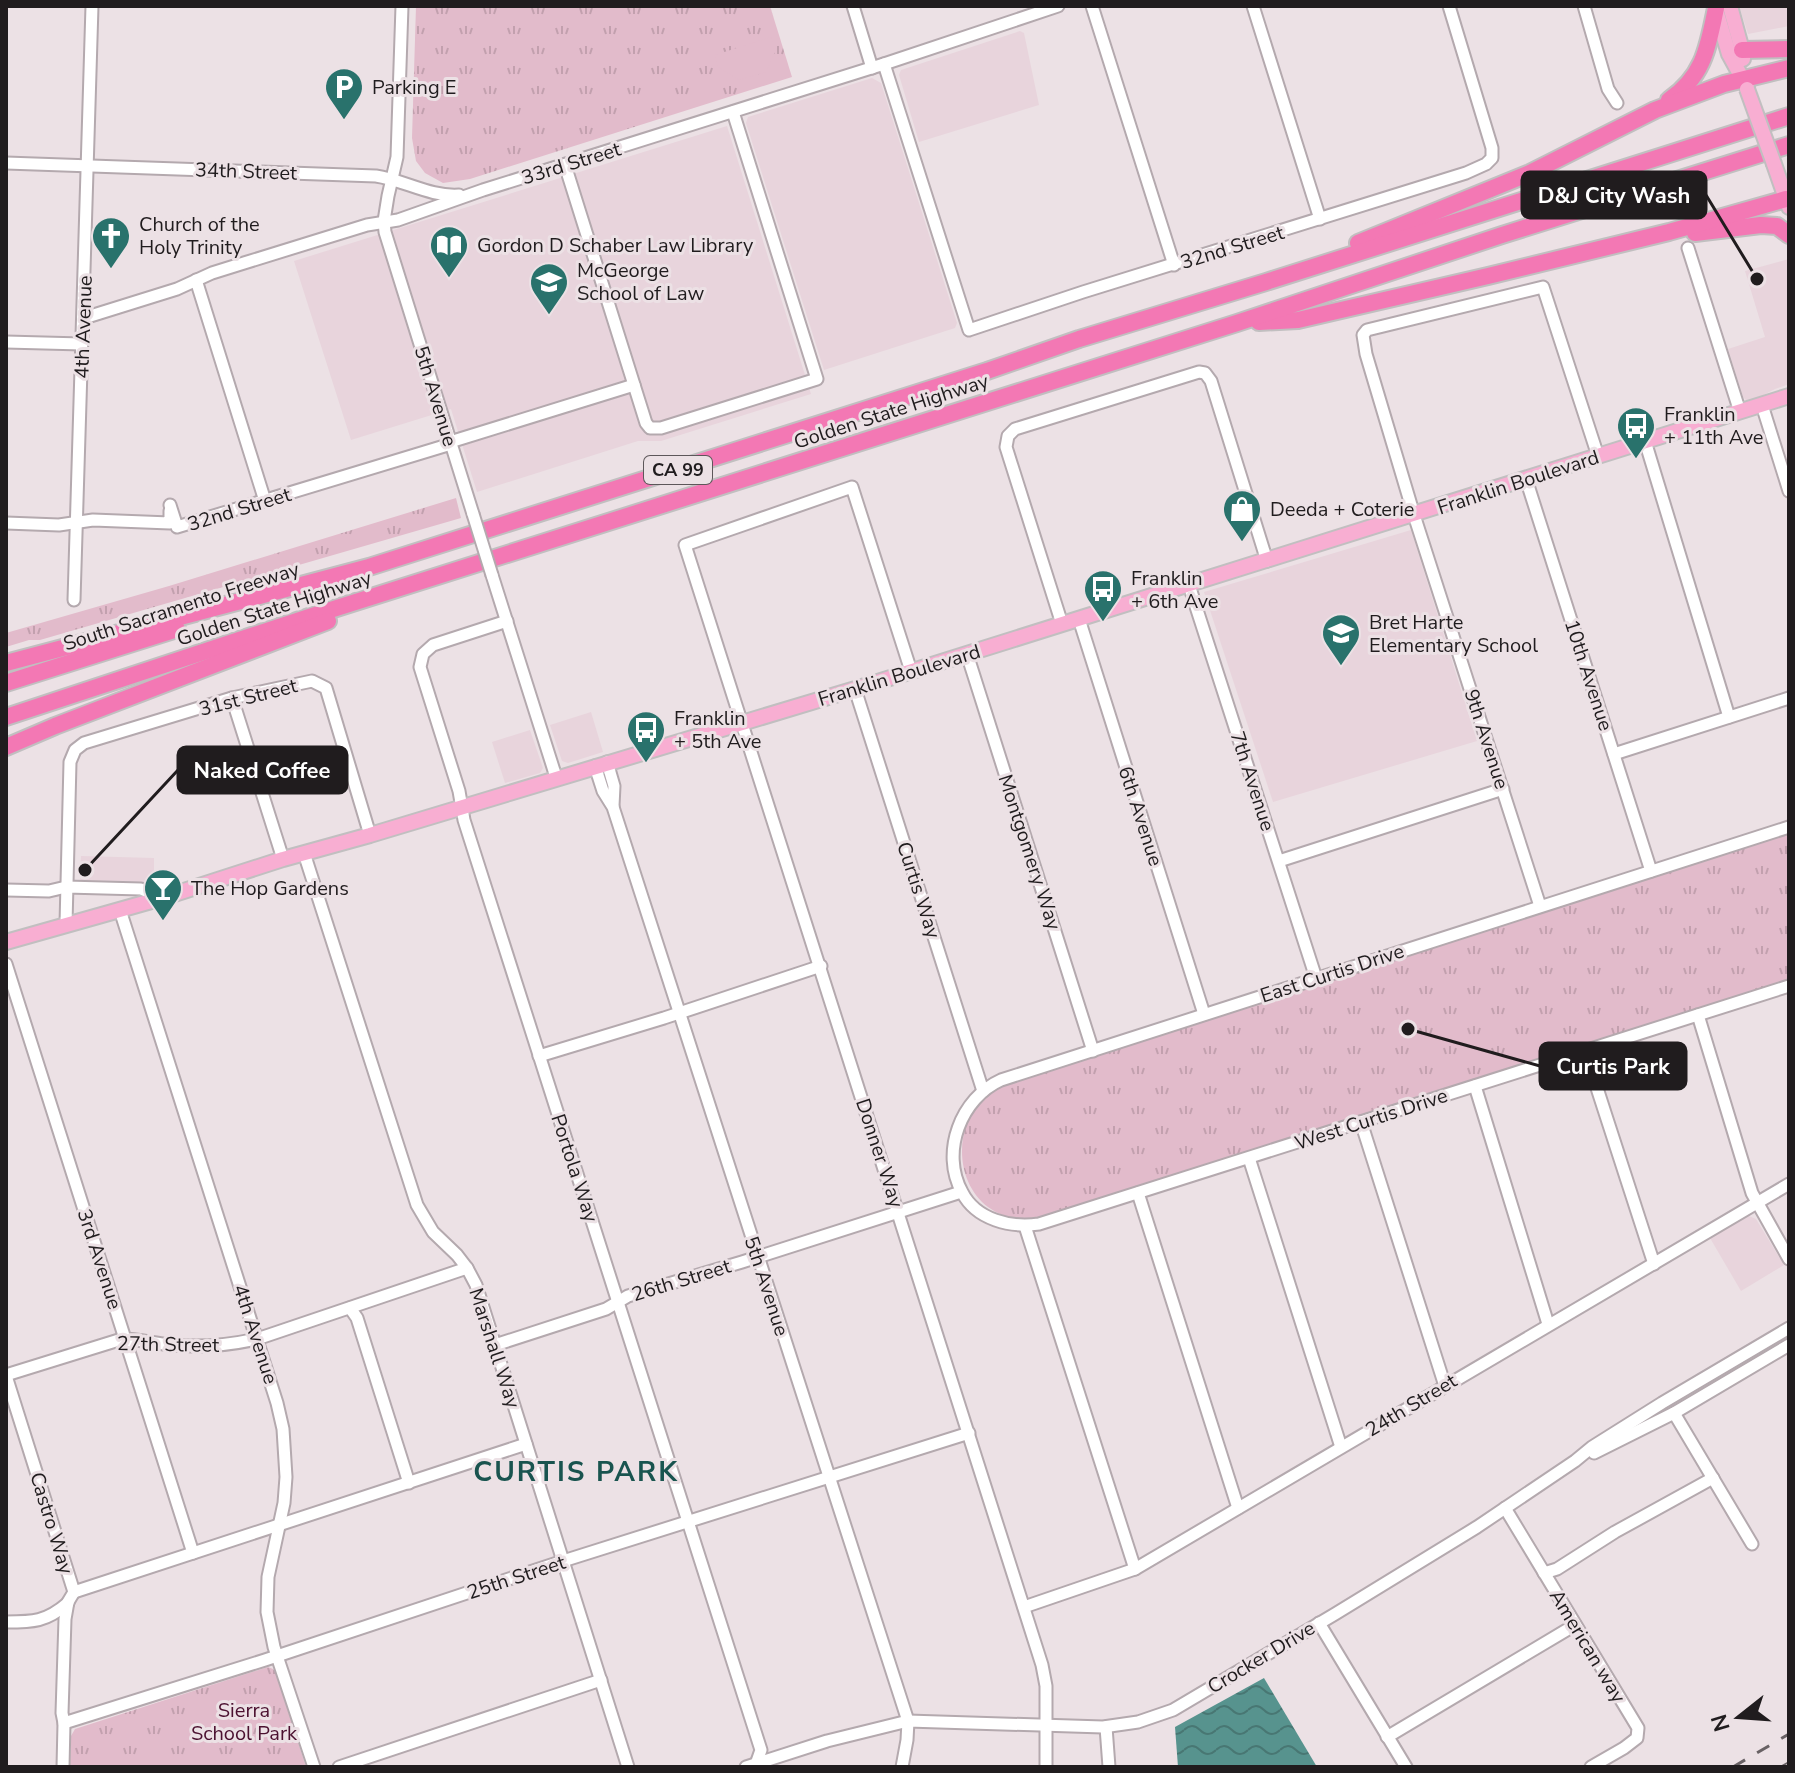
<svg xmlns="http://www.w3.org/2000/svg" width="1795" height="1773" font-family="'Nunito Sans',sans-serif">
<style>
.built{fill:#e8d4dc}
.grass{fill:url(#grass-tufts)}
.garden{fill:#e2bbcb}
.water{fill:url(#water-waves)}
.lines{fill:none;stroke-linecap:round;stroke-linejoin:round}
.minor-casing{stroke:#b4a9ae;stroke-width:15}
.major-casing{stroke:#c1bfc0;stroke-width:18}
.highway-casing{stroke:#c1bfc0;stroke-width:20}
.minor{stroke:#fff;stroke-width:11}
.major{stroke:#f8aed2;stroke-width:14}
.highway{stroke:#f378b4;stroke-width:16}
.tram{stroke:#686164;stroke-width:2}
.rail{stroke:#686164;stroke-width:3;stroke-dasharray:14 14;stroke-linecap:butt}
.minor-bridge-casing{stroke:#b4a9ae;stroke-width:15;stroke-linecap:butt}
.major-bridge-casing{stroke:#c1bfc0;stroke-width:18;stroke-linecap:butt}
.minor-bridge{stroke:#fff;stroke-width:11}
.major-bridge{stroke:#f8aed2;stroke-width:14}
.labels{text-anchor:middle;stroke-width:6;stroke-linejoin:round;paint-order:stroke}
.shield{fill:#ece1e5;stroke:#5d575a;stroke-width:2}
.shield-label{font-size:18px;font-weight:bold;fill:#201c1e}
.poi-label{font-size:20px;fill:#201c1e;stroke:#ece1e5;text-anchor:start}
.street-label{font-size:20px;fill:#201c1e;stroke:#ece1e5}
.park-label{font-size:20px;fill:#4b1130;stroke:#ece1e5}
.district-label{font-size:28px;font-weight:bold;letter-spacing:2px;fill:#19544f;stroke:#ece1e5}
.leader{fill:none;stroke:#201c1e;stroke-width:3}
.callout-dot{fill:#201c1e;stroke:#ece1e5;stroke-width:3}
.callout{fill:#201c1e;stroke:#201c1e;stroke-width:3}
.callout-label{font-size:22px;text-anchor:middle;font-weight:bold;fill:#fff}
</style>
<defs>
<pattern id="grass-tufts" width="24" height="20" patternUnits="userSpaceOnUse" patternTransform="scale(2)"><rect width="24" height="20" fill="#e2bbcb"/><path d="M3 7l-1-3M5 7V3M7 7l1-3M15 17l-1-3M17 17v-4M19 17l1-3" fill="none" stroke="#c2a0ae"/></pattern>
<pattern id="water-waves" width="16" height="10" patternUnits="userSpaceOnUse" patternTransform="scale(2)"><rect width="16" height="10" fill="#57938e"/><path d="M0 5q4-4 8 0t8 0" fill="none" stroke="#487773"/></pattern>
</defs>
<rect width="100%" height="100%" fill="#ece1e5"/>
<g class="built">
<polygon points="1739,6 1789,6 1789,26 1748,34"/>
<polygon points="1020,31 1024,33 1039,105 919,142 899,75 901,70"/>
<polygon points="872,78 881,83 957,323 955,328 824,370 746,123 748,117"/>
<polygon points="727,126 811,394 661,441 638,441 477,492 451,409 351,440 294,261"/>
<polygon points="1789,259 1789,384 1775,389 1752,401 1747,401 1743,397 1728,349 1765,337 1745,271"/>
<polygon points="1411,530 1477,741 1273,802 1204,592"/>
<polygon points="591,712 603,752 568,763 562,761 550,725"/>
<polygon points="530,730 543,768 540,773 505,783 492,742"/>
<polygon points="81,856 154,858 154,881 149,884 82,881 80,879"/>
<polygon points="1749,1216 1756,1219 1784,1265 1741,1291 1710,1238"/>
</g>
<g class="grass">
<polygon points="416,6 770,6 792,77 470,179 443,183 425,173 416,161 412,138"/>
<polygon points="456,498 461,518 40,640 29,640 6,647 6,633 169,586"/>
<path d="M1789,832V982L1029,1222C1015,1219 1000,1216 988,1207C954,1181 954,1126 984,1097C990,1092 999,1088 1005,1084Z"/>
<polygon points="268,1667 273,1669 276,1673 306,1767 70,1767 71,1736 75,1729"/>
</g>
<polygon class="garden" points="771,37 776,50 766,72 739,80 718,67 715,55"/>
<polygon class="water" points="1264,1678 1317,1767 1178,1767 1175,1727"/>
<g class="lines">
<defs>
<g id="minor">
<polyline points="402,6 397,157 388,196 384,221 385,232 473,514"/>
<polyline points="853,6 872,68"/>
<polyline points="1092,6 1174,265"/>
<polyline points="1253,6 1320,219"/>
<polyline points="1584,6 1608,89 1617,103"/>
<polyline points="884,64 969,330 1083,292 1466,173 1486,164 1492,158 1492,148 1449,6"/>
<path d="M6,163L376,176C404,180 430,197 459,195"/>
<polyline points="565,165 646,423 650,428 661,428 817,379 733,112"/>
<polyline points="1688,248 1740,412"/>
<polyline points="196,280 265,501"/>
<polyline points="84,318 177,289 212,273 244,263 367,225 398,220 483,190 884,64 1058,6"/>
<polyline points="6,342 82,344"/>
<polyline points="1762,405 1789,491"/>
<polyline points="1645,441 1729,717"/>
<polyline points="450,442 634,385"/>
<polyline points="1526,479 1651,871"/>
<polyline points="170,505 177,527 451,444"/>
<polyline points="6,523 59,525 93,520 170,523 170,511"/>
<polyline points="492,575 556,777"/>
<polyline points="1189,585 1316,978"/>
<polyline points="74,600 92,6"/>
<polyline points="1079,619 1204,1014"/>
<polyline points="507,621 433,645 423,654 420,667 459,791 464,820 761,1750 755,1767"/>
<polyline points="1062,624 1006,447 1008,436 1015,429 1199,372 1205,373 1211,381 1267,561"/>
<polyline points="967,654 1093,1051"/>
<polyline points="911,671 852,487 685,545 1042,1665 1046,1686 1046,1767"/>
<polyline points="855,689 983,1091"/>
<polyline points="232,698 283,859"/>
<polyline points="1614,754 1789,698"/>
<polyline points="607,762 614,786 613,806"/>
<polyline points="595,766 603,791 613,807 908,1721 907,1740 902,1767"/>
<path d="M1789,827L1001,1080C961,1098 940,1152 962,1192C976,1220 1011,1228 1039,1224L1789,986"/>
<polyline points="304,853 417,1205 433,1232 457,1255 467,1268 476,1285 628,1767"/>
<polyline points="1279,861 1503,789"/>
<polyline points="6,890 49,891 66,887 141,889 162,898"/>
<polyline points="1540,906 1414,515 1366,354 1363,335 1367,330 1543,287 1598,456"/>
<polyline points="120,910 277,1403 283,1429 286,1477 284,1503 268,1577 267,1612 274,1647 314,1767"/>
<polyline points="66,924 70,762 75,750 84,743 232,698 312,681 326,688 370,835"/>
<polyline points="6,964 193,1553"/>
<polyline points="1698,1015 1752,1193 1789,1259"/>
<polyline points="1585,1051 1654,1264"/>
<polyline points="539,1056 664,1018 821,966"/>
<polyline points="1475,1086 1548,1324"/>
<polyline points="1361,1122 1445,1386"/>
<polyline points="1249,1158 1341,1447"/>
<polyline points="1138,1193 1238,1508"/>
<polyline points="1025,1226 1135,1569"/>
<polyline points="350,1308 357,1318 409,1483"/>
<polyline points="495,1345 606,1309 628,1296 742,1262 961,1192"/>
<path d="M6,1375L122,1339C140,1339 156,1344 174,1345C202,1348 229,1345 257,1339L467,1268"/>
<polyline points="6,1376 74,1592 68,1602 65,1619 62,1713 64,1723 63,1767"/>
<polyline points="1674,1413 1752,1544"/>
<polyline points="1594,1453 1674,1413 1789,1345"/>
<polyline points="1505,1508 1638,1728 1637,1738 1624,1748 1591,1767"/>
<polyline points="1544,1573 1557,1569 1615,1532 1713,1478"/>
<polyline points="74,1592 526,1444"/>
<polyline points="1024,1607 1135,1569 1789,1184"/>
<path d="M6,1622C33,1622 46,1622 68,1603"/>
<polyline points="1319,1623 1406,1767"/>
<polyline points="64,1723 265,1660 563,1561 969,1433"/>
<polyline points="1106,1727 1109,1767"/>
<polyline points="1387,1737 1575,1625"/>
<polyline points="339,1767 601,1680"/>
<polyline points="746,1767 827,1741 908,1721 1103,1727 1138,1722 1173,1710 1335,1614 1477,1527 1575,1461 1592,1447 1662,1403 1789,1328"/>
</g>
<g id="major">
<polyline points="1730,6 1742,50 1743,59"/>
<polyline points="1716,10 1729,54 1747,87"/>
<polyline points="1774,164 1789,207"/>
<polyline points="6,942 162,898 283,859 370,835 855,689 1789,396"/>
</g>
<g id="highway">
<polyline points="1742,50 1789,49"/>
<path d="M1669,100C1704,76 1708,47 1716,8"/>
<polyline points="1695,233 1761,225 1777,226 1789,235"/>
<polyline points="1358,243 1530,173 1655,110 1724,84 1789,68"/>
<polyline points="1259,322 1298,320 1488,276 1669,232 1786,199"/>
<polyline points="6,663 369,567 987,371 1079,339 1266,282 1789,116"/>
<polyline points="6,683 177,629"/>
<polyline points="6,717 324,612 1237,323 1502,235 1789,145"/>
<polyline points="6,747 55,726 328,621"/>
</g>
</defs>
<use href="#minor" class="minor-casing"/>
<use href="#major" class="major-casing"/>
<use href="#highway" class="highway-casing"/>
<use href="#minor" class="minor"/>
<use href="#major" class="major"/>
<use href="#highway" class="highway"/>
<polyline class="tram" points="1780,1767 1789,1762"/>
<polyline class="rail" points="1733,1767 1789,1734"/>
<defs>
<polyline id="minor-bridge" points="473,514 492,575"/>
<polyline id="major-bridge" points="1747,89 1774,164"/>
</defs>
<use href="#minor-bridge" class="minor-bridge-casing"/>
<use href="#major-bridge" class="major-bridge-casing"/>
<use href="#minor-bridge" class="minor-bridge"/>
<use href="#major-bridge" class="major-bridge"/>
</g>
<defs>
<symbol id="parking-pin" viewBox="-11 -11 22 30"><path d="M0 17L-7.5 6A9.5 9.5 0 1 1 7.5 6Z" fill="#29726c" stroke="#ece1e5"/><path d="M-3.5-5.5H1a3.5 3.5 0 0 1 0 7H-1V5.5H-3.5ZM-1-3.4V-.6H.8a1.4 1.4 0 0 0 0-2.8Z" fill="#fff"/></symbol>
<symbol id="church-pin" viewBox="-11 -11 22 30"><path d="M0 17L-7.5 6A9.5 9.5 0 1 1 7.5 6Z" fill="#29726c" stroke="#ece1e5"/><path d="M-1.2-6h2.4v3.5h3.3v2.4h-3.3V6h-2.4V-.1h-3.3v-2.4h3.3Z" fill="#fff"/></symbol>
<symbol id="library-pin" viewBox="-11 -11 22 30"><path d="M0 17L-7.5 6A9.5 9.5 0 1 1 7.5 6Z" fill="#29726c" stroke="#ece1e5"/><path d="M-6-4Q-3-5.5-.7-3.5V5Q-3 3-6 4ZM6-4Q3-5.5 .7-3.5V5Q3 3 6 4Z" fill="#fff"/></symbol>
<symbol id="university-pin" viewBox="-11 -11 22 30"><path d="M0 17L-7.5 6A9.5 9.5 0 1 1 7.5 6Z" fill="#29726c" stroke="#ece1e5"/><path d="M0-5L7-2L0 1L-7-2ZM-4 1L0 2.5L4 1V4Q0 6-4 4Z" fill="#fff"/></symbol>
<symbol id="bus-pin" viewBox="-11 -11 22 30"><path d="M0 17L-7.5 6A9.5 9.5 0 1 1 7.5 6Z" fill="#29726c" stroke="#ece1e5"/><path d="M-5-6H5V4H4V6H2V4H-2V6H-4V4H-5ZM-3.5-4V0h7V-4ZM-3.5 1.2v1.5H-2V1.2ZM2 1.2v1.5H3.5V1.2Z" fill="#fff"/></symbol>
<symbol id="shop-pin" viewBox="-11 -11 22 30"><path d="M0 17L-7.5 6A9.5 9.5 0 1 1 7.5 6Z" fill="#29726c" stroke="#ece1e5"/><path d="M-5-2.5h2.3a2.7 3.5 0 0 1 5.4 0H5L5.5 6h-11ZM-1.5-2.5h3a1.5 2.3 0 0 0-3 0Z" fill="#fff"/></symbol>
<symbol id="school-pin" viewBox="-11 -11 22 30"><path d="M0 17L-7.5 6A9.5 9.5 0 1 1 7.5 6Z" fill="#29726c" stroke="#ece1e5"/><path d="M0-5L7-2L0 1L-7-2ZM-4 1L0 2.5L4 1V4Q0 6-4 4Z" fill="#fff"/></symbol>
<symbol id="bar-pin" viewBox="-11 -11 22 30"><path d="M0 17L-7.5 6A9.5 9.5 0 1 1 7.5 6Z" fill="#29726c" stroke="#ece1e5"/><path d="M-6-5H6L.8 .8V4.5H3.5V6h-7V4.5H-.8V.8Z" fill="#fff"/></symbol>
</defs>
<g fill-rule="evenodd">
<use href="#parking-pin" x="322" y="65" width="44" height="60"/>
<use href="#church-pin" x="89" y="214" width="44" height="60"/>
<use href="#library-pin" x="427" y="223" width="44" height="60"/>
<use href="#university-pin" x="527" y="260" width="44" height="60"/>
<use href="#bus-pin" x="1614" y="404" width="44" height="60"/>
<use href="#shop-pin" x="1220" y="487" width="44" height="60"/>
<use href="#bus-pin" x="1081" y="567" width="44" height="60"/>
<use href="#school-pin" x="1319" y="611" width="44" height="60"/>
<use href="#bus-pin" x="624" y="708" width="44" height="60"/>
<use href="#bar-pin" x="141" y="866" width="44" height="60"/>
</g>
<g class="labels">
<rect class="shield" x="644" y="456" width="68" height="28" rx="6"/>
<g class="shield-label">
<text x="678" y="476">CA 99</text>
</g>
<g class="poi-label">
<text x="372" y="94">Parking E</text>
<text x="139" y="231">Church of the<tspan x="139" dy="23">Holy Trinity</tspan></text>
<text x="477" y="252">Gordon D Schaber Law Library</text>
<text x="577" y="277">McGeorge<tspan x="577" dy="23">School of Law</tspan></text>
<text x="1664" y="421">Franklin<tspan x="1664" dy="23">+ 11th Ave</tspan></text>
<text x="1270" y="516">Deeda + Coterie</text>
<text x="1131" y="585">Franklin<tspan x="1131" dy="23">+ 6th Ave</tspan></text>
<text x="1369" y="629">Bret Harte<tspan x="1369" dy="23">Elementary School</tspan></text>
<text x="674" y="725">Franklin<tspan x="674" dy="23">+ 5th Ave</tspan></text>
<text x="191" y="895">The Hop Gardens</text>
</g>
<g class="street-label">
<text transform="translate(571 163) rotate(-17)" y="7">33rd Street</text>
<text transform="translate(246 171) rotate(2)" y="7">34th Street</text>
<text transform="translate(1232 247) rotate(-17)" y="7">32nd Street</text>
<text transform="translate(83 327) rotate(-88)" y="7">4th Avenue</text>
<text transform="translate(436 396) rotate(73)" y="7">5th Avenue</text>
<text transform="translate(891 411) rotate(-18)" y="7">Golden State Highway</text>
<text transform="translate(1518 482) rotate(-18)" y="7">Franklin Boulevard</text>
<text transform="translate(239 509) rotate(-17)" y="7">32nd Street</text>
<text transform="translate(181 606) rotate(-18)" y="7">South Sacramento Freeway</text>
<text transform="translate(274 608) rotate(-18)" y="7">Golden State Highway</text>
<text transform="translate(899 675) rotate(-17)" y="7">Franklin Boulevard</text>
<text transform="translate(1589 675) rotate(72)" y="7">10th Avenue</text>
<text transform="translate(248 697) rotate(-14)" y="7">31st Street</text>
<text transform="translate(1487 739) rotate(72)" y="7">9th Avenue</text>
<text transform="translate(1253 781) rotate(72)" y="7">7th Avenue</text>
<text transform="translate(1141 816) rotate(72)" y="7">6th Avenue</text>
<text transform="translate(1030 852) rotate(72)" y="7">Montgomery Way</text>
<text transform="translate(919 890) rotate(72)" y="7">Curtis Way</text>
<text transform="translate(1332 973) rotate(-18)" y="7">East Curtis Drive</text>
<text transform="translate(1371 1119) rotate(-18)" y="7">West Curtis Drive</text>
<text transform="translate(880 1153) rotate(72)" y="7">Donner Way</text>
<text transform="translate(575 1168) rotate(72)" y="7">Portola Way</text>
<text transform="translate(100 1259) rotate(72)" y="7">3rd Avenue</text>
<text transform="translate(681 1280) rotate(-17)" y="7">26th Street</text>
<text transform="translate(767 1286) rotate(72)" y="7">5th Avenue</text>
<text transform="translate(256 1334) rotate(72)" y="7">4th Avenue</text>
<text transform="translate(168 1344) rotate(1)" y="7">27th Street</text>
<text transform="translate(495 1348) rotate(72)" y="7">Marshall Way</text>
<text transform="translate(1411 1405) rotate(-31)" y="7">24th Street</text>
<text transform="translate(52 1523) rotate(73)" y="7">Castro Way</text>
<text transform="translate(516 1577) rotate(-18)" y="7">25th Street</text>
<text transform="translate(1588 1646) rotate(59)" y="7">American way</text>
<text transform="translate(1261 1657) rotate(-31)" y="7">Crocker Drive</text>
</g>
<g class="park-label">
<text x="244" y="1717">Sierra<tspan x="244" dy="23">School Park</tspan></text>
</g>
<g class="district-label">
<text x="576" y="1481">CURTIS PARK</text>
</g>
</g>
<path class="leader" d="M1757 279L1706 195M85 870L178 770M1408 1029L1540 1066"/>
<g class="callout-dot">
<circle cx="1757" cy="279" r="8"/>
<circle cx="85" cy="870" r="8"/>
<circle cx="1408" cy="1029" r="8"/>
</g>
<g class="callout">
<rect x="1522" y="172" width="184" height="46" rx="8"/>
<rect x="178" y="747" width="169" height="46" rx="8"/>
<rect x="1540" y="1043" width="146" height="46" rx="8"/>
</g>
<g class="callout-label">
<text x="1614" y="203">D&amp;J City Wash</text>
<text x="262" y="778">Naked Coffee</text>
<text x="1613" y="1074">Curtis Park</text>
</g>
<rect width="1795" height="1773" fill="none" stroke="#201c1e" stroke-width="16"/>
<g transform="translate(1739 1717) rotate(253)" stroke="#ece1e5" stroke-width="6" paint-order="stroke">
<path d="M0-6L14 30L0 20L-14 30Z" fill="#201c1e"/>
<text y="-12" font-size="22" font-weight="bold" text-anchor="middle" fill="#201c1e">N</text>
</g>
</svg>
